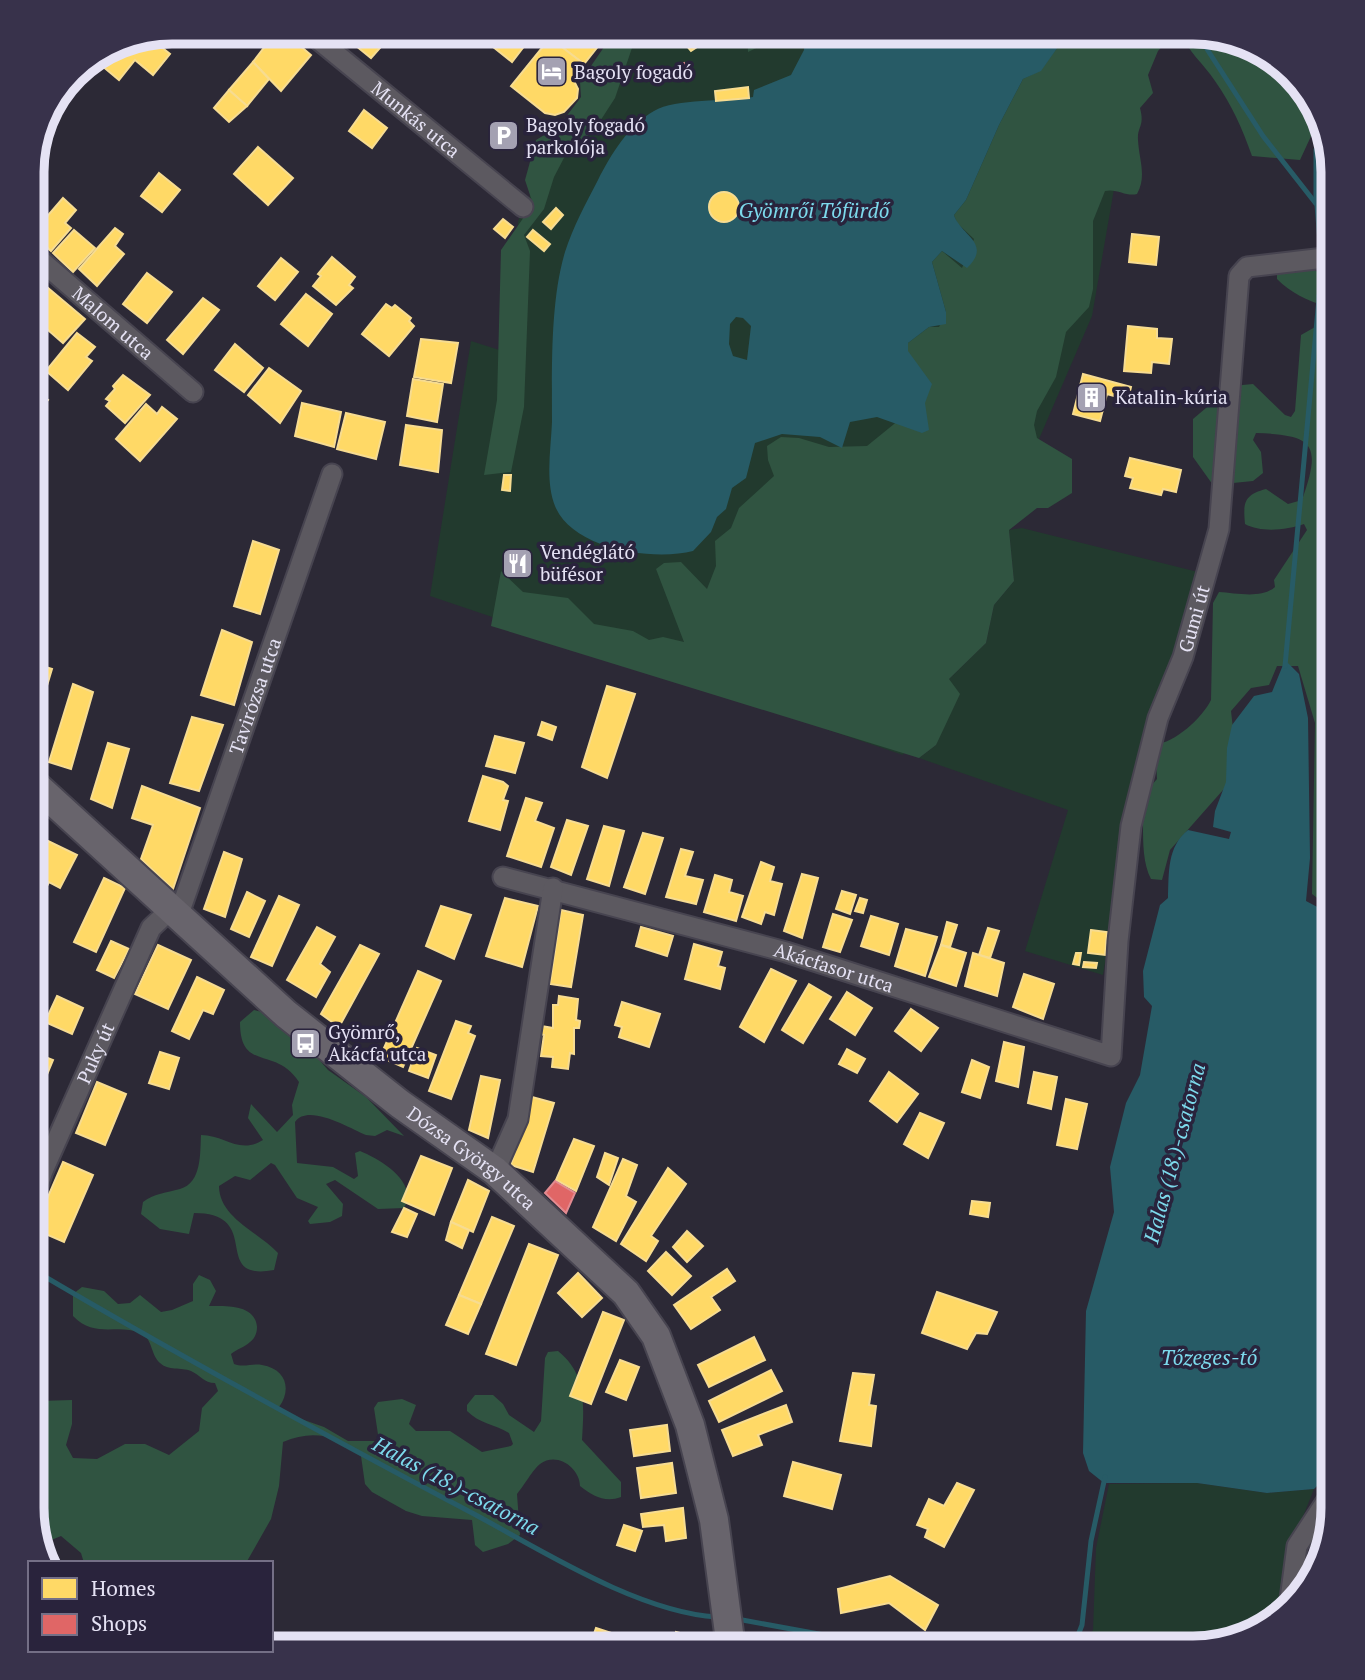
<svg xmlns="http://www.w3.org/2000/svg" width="1365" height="1680" font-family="'PT Serif',serif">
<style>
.green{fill:#223a2e}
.forest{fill:#305441}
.water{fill:#275b66;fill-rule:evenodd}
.homes{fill:#ffd966;stroke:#f7dc91;stroke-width:2}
.shops{fill:#e06666;stroke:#e28b91;stroke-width:2}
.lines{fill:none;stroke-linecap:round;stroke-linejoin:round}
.stream{stroke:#275b66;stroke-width:5}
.street-casing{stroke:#474450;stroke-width:23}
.secondary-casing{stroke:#474450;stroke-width:32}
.street{stroke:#5c5960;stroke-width:19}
.secondary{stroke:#68646c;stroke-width:28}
.labels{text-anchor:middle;stroke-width:7;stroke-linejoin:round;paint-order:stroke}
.poi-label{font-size:19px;fill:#e5e2f4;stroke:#29233c;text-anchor:start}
.street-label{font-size:19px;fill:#e5e2f4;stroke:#29233c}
.water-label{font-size:21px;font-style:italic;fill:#7cd9eb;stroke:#29233c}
.rim{fill:none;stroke:#e5e2f4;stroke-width:9}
</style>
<rect width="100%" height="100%" fill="#2c2936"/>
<g class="green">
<polygon points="622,32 1145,32 1122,143 1092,316 903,755 430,596 471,341 509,353 518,222 523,207 589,104"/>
<polygon points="1022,528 1206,574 1126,829 1103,975 1025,951 1068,810 919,758 936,745 949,679 986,643 994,605 1014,581 1009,530"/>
<polygon points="1197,1483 1267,1493 1314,1489 1292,1544 1282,1613 1272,1625 1194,1648 1083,1648 1093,1630 1096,1548 1109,1484"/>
</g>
<g class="forest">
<polygon points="609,32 634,32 634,42 615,98 595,129 565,156 554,177 544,209 524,235 530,251 524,407 511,472 484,475 497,400 501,250 533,204 525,180 536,140 559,126 581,97 580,82 613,34"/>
<polygon points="747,32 777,32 775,39 748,52"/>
<path d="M1063,32H1175L1158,51L1148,75L1153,93L1140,108C1145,127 1137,126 1138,140C1139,160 1147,176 1137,194C1126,197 1117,188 1105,191L1093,221V289L1089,307L1066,332L1056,377L1037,411L1034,425L1037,438L1072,459V493L1048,508H1037L1009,530L1014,581L994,605L986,643L949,679L960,694L936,745L919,758L491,626L501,571L523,592L568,598L594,624L633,631L649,640L663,637L684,642L656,569L664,563L681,562L707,589L716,566L715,541L731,528L739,508L774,476L768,460L767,446L781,437L799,438L829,447L867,446L899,420L908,343L929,327H939L946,312L932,262L942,251L962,268L974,239L957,223L954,215L966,200L999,125L1023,79L1041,70L1063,40Z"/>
<path d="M1180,32H1202L1263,50L1310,93L1318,121L1300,160L1252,156C1242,128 1232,105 1215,81C1203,63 1189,53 1180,32Z"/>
<path d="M1277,268L1315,270L1333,284V896L1325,904L1312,894L1315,723L1298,666H1277L1269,685L1251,688L1231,711L1238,773L1170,850L1162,880L1151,879C1139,856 1145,823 1142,796L1157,779L1155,744C1174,744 1203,717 1211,700L1213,603L1219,592C1236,593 1262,599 1275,587L1274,580L1307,530L1304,524C1287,530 1261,533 1245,524C1243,502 1244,495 1266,489L1288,504L1302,500C1322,444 1314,435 1256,433L1253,440L1261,452L1263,473L1253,481L1213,485L1193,457V419L1232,386L1253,384L1285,415L1291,417L1295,411L1301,335L1331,318L1325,306C1306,300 1291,293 1277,279Z"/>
<path d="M254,1010L266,1013L310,1049L328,1070L366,1097L404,1136L387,1130L375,1136L366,1135C349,1128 308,1103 295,1122L297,1163L333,1167L354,1179L358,1176L355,1153L360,1151C380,1159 419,1182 404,1208L378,1209L335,1180L326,1184L343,1204L342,1216L330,1222L310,1224L308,1221L318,1207L297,1198L275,1165L271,1163L250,1180L235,1176L219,1186C219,1218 260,1233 278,1253L274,1270C209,1282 265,1213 194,1213L189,1234L160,1229L141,1214L143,1202C155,1193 166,1193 180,1189C202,1183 200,1153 201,1135C225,1135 239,1155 263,1140L248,1118L251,1104L277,1132L293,1115L292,1105L299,1082C275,1045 240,1073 240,1022Z"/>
<path d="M199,1275L210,1280L216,1291L209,1306C226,1306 255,1304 257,1327C257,1333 255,1338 250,1342C245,1347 237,1349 231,1354L234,1364C244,1368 253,1363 262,1365C286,1369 292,1389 279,1407L281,1412L324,1427L348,1441H379L374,1408L378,1402L402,1399L416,1405L409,1424L416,1431H450L482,1452L511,1446L513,1444L509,1433C494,1424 480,1424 467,1411V1405L475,1395H493L503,1404L509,1415L534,1432L541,1421L545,1358L548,1352L558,1351C587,1374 584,1405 582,1440L621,1482V1497C605,1503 593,1496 580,1486C580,1468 557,1451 540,1464C534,1468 523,1487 517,1494L520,1535L508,1544L483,1552L475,1545L472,1520L422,1516L406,1511L372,1492L365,1484L361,1456C337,1435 313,1429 283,1442L279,1486L271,1519L246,1563H84L81,1553L61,1536L49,1541L44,1550L32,1509V1408L39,1401L72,1400V1424L66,1445L73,1458L97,1459L125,1444H145L169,1455L199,1431L202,1408L218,1391L215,1383C204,1383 200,1375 191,1371C181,1367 168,1371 160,1363C150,1354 153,1338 140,1333C118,1323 95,1339 73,1316V1294L82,1287L104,1291L118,1304L130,1303L140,1295L161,1312L172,1310L193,1301V1284Z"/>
</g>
<g class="water">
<path d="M805,32H1063V40L1041,71L1023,79L999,125L966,200L954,215C960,235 993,243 967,268L942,251L932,262L946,312V324L929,327L908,343V351L932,384L925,403L929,430L922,433L877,417L850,422L842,448L820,437L782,434L755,443L746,478L732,488L726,509L717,517L711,532L693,551C654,561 573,550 555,506C545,481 551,448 552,422C552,370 550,302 565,252C573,227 586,203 598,180C611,154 629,125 654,111C676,98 726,102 753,97L754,90L791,75L804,50ZM736,317L743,318L751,326L747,360L733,356L729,344L730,324Z"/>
<path d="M1285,660L1299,674L1308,718L1310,858L1306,901L1325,911L1333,904V1470L1314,1489L1267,1493L1197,1483H1104L1089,1471L1083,1453L1086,1311L1114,1212L1110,1167L1126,1103L1140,1075L1152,1006L1144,997L1143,971L1160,905L1168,898C1169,872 1167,847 1188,830L1229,839L1231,832L1213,827L1215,811L1226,782L1227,748L1232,725L1254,696L1272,692Z"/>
</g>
<g class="homes">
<polygon points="215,32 242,32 230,45"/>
<polygon points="276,32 284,32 311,55 281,91 253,62"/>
<polygon points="350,32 394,32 371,58 345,37"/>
<polygon points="503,32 535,32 512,62 492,46"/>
<polygon points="555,32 602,32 607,35 584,64 550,38"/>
<polygon points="675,32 689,32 700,45 691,51"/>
<polygon points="152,35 150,38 170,54 153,75 135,60 119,80 100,64 118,42"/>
<polygon points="550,38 584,64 573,79 578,89 577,98 564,112 555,115 545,113 511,86"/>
<polygon points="253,62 269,79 247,106 229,90"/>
<polygon points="748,87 749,98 716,101 715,91"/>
<polygon points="229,90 247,106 229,122 214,108"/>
<polygon points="364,110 387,128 372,148 349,131"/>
<polygon points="258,147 293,178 268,205 234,174"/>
<polygon points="35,151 47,161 32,179 32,162"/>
<polygon points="159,173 180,190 162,212 141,196"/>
<polygon points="32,190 39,197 32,205"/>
<circle cx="724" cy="207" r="15"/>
<polygon points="63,198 76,210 65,223 71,228 51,251 32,234"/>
<polygon points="556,208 563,215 551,229 543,222"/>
<polygon points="503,219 513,227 505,238 494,229"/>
<polygon points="115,228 123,234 115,246 124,254 97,286 79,269"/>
<polygon points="74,230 95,248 73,272 53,253"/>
<polygon points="533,230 550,244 544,251 527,237"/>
<polygon points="1132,234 1159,237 1156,265 1129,262"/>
<polygon points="332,257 355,277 349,285 353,288 336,305 313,286 321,276 318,274"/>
<polygon points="281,258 298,272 275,300 258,286"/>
<polygon points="147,273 172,292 147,323 123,304"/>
<polygon points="32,274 41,282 32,293"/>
<polygon points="41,282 85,319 63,343 40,323 32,331 32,293"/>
<polygon points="306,294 332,314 308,346 281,324"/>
<polygon points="203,298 219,310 183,354 167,340"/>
<polygon points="386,304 392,308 395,305 411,318 409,321 414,326 389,356 362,334"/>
<polygon points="1128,326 1157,329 1157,338 1172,339 1169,364 1152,362 1151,373 1124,371"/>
<polygon points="77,333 95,347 86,357 92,361 68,390 46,371"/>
<polygon points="421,339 458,343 451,383 414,377"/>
<polygon points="235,344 263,368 244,392 215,370"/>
<polygon points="269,368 301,391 280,423 248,395"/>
<polygon points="1083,374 1131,387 1128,400 1107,394 1100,421 1073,414"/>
<polygon points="123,375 150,395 125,423 106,406 110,401 106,399 115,389 113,386"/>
<polygon points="413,379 443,384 437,422 407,416"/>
<polygon points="32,387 48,400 32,420"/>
<polygon points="302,403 341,412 334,447 295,436"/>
<polygon points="146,404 157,414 162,407 177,419 140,461 116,439"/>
<polygon points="346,413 385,422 376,459 337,449"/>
<polygon points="406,425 442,430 438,472 400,465"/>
<polygon points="1130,458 1181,470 1176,492 1163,489 1161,495 1130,488 1133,478 1125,476"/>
<polygon points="504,475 511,475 510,491 502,490"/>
<polygon points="253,541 279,550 260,614 234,606"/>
<polygon points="222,630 252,642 234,705 201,695"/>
<polygon points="32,663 52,669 34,729 32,728"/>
<polygon points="73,684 93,692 71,769 49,762"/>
<polygon points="607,686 635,694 607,778 582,767"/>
<polygon points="192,717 223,725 199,791 170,783"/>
<polygon points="542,722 556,727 552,740 538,735"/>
<polygon points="495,736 524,743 515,773 486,766"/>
<polygon points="108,743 129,749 112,808 91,799"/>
<polygon points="483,776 503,782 508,786 503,800 508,801 500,830 469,821"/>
<polygon points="142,786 200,808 173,889 141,859 153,825 132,818"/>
<polygon points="526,798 542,803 535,821 554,828 541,867 507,856"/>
<polygon points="32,812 39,816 32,834"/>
<polygon points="567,820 588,826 571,875 551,867"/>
<polygon points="604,826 624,831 609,886 587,879"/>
<polygon points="643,833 663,838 645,894 624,887"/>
<polygon points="48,841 77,855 60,888 49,882 32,916 32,873"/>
<polygon points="681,849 693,852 685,876 703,880 696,904 666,897"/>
<polygon points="224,852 242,859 225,917 204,909"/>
<polygon points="761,862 774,867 770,881 782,884 774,915 765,912 761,924 742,917"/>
<polygon points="802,874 818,878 802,938 784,931"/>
<polygon points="715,875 732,880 729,892 743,896 736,921 704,912"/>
<polygon points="104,878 125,888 96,952 74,942"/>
<polygon points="842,891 856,895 850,914 836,909"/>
<polygon points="247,892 265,901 249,937 231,929"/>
<polygon points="279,896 299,905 272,966 251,957"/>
<polygon points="505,898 538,906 522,967 486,956"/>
<polygon points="860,898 867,900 863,913 855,911"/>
<polygon points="441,906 471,915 454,959 426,946"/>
<polygon points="561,910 583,915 571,987 550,984"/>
<polygon points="833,914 852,920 840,952 823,947"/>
<polygon points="871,916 898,924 889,955 861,946"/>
<polygon points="947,922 957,925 950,947 941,945"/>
<polygon points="317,927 335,937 320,964 330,972 316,997 287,980"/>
<polygon points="641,927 673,936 667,956 636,946"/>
<polygon points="988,928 999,931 990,958 979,955"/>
<polygon points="906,929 937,937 925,976 895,966"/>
<polygon points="1091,930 1107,932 1105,955 1088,953"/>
<polygon points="111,941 129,949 114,978 97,970"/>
<polygon points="694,944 722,952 718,966 725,968 720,989 685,979"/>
<polygon points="158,945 191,960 168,1009 135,994"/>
<polygon points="360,945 379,954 339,1027 321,1014"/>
<polygon points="941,945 966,953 956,986 929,977"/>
<polygon points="973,953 1004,963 997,996 965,986"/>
<polygon points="1076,953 1081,953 1079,965 1073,964"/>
<polygon points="1084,962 1097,963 1096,968 1083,967"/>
<polygon points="771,969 796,981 764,1042 740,1027"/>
<polygon points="418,971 441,981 403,1067 380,1057"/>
<polygon points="1024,974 1054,984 1043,1019 1013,1007"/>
<polygon points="197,977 224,990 213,1014 203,1010 189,1039 172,1031"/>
<polygon points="809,984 831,997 803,1043 782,1030"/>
<polygon points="847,992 872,1008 855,1035 830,1019"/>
<polygon points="57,996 83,1008 72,1034 45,1022"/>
<polygon points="559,996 578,999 576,1020 580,1021 579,1028 574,1028 574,1054 570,1053 568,1069 552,1067 553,1057 541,1056 544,1035 540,1034 541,1026 553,1028 553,1005 558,1005"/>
<polygon points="622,1002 660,1014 649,1047 619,1037 622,1027 615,1025"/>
<polygon points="911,1009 938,1028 921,1051 895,1031"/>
<polygon points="456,1021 471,1026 468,1033 475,1036 451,1099 429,1091"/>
<polygon points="1004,1042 1024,1047 1018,1087 996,1081"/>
<polygon points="417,1048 436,1055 428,1078 409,1071"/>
<polygon points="847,1049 865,1059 857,1073 839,1064"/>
<polygon points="160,1052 179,1058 169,1089 149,1083"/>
<polygon points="35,1053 53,1060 41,1089 32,1085 32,1062"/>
<polygon points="972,1060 989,1067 980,1098 962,1092"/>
<polygon points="889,1072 918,1094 897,1122 870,1101"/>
<polygon points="1034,1072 1057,1077 1051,1109 1028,1103"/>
<polygon points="481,1076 500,1080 488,1138 469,1130"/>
<polygon points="97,1082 126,1094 105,1145 76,1133"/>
<polygon points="532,1097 554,1103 533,1172 511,1165"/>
<polygon points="1066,1099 1087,1104 1077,1149 1057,1145"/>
<polygon points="920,1113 944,1123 928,1158 904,1144"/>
<polygon points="574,1139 594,1146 576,1191 556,1180"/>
<polygon points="605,1153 618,1158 609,1185 597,1177"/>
<polygon points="421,1156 452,1168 434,1215 402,1201"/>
<polygon points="623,1159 637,1165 626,1196 636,1202 616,1241 593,1227"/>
<polygon points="63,1162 93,1175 64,1242 34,1229"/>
<polygon points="668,1168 686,1184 651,1236 658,1241 646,1261 621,1244"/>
<polygon points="468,1180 489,1191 473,1232 451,1222"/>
<polygon points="972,1201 990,1203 988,1217 970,1214"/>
<polygon points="404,1208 417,1214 407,1237 392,1232"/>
<polygon points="492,1217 514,1226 481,1304 459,1295"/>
<polygon points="451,1222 469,1230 462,1248 446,1240"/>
<polygon points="687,1231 703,1246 687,1262 673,1247"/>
<polygon points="529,1244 558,1255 516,1365 486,1354"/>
<polygon points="666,1252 691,1276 672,1295 648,1271"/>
<polygon points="727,1269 735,1281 711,1297 720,1310 691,1329 674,1305"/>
<polygon points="578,1273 602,1298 582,1317 558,1293"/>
<polygon points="937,1292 997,1312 987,1334 976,1333 967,1349 922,1333"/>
<polygon points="459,1295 481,1304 468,1334 446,1325"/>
<polygon points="603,1312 624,1320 591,1404 570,1396"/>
<polygon points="754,1337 765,1360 709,1387 698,1365"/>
<polygon points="620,1360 639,1367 626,1400 606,1392"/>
<polygon points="771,1370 782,1391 719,1422 709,1401"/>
<polygon points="853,1373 874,1375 869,1405 876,1406 871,1446 840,1441"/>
<polygon points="786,1405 792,1422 758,1435 762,1445 733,1456 722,1430"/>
<polygon points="667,1425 670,1451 634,1456 630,1430"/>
<polygon points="793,1462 841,1475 832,1509 784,1496"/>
<polygon points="672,1463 676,1493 641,1498 637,1468"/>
<polygon points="957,1483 974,1490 944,1547 925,1537 928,1529 917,1525 929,1499 944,1506"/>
<polygon points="683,1508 686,1538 666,1541 664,1525 643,1527 641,1514"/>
<polygon points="624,1525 642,1531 635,1551 617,1545"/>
<polygon points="1319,1531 1327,1534 1321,1556 1311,1552"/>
<polygon points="890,1576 938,1605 925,1630 889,1603 841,1613 838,1589"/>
<polygon points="596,1628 621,1636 616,1648 589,1648"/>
<polygon points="676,1632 711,1641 709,1648 671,1648"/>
</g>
<g class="shops">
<polygon points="684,63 688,72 681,75 677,66"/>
<polygon points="555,1181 575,1193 566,1213 545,1193"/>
</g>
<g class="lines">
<g class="stream">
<polyline points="1196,32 1263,136 1317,205 1322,266 1285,666"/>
<polyline points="1316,203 1316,150 1322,134"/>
<polyline points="1319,296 1333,297"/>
<path d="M32,1269C177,1355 325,1435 474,1514C543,1551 638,1612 717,1617"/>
<polyline points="737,1619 895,1648"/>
<polyline points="1073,1648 1082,1625 1091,1541 1105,1477"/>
</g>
<defs>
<g id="street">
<path id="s1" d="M309,32L523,207"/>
<path id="s2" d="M32,253L193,392"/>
<path id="s3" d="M503,877L786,952L1111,1056L1118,941L1131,826L1158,718L1183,657L1219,529L1239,276L1247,267L1333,257"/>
<path id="s4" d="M178,917L332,474"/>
<polyline points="495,1171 518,1119 553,888"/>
<path id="s5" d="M32,1203L43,1171L151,928L170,910"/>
<polyline points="1289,1607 1297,1546 1333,1491"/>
</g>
<g id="secondary">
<path id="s6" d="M32,782L286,1014L400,1104L495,1171L626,1293L656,1336L690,1425L714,1520L731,1648"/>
</g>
</defs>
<use href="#street" class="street-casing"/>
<use href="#secondary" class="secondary-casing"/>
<use href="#street" class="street"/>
<use href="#secondary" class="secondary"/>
</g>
<defs>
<symbol id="hotel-square" viewBox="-11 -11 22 22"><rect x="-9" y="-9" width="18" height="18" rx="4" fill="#a4a1b2" stroke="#29233c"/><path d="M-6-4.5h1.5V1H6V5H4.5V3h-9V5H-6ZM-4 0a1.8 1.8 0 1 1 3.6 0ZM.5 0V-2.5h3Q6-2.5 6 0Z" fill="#fff"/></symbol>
<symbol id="parking-square" viewBox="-11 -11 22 22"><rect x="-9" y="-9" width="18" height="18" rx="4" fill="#a4a1b2" stroke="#29233c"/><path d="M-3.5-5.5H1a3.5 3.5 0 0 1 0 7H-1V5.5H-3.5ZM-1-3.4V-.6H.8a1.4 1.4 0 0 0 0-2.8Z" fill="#fff"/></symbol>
<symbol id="building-square" viewBox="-11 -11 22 22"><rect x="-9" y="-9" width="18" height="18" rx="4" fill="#a4a1b2" stroke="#29233c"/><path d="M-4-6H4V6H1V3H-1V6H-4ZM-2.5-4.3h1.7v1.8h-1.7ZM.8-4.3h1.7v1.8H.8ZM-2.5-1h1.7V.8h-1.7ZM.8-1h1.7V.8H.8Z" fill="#fff"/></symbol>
<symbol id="restaurant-square" viewBox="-11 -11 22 22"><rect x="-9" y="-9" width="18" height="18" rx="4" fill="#a4a1b2" stroke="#29233c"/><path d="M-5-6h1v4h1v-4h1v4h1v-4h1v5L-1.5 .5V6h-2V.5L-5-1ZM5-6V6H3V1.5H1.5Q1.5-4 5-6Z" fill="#fff"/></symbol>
<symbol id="bus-square" viewBox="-11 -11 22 22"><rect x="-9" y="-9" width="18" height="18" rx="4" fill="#a4a1b2" stroke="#29233c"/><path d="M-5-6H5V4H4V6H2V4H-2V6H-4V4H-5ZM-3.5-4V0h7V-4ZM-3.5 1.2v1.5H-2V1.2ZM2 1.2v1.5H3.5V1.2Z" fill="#fff"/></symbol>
</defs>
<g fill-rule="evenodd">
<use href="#hotel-square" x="534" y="54" width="35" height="35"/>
<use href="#parking-square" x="486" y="118" width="35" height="35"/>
<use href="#building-square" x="1074" y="380" width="35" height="35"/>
<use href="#restaurant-square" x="500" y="546" width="35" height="35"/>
<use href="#bus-square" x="288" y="1026" width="35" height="35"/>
</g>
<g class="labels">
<g class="poi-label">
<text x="574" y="79">Bagoly fogadó</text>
<text x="526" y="132">Bagoly fogadó<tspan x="526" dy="22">parkolója</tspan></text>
<text x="1115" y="404">Katalin-kúria</text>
<text x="540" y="559">Vendéglátó<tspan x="540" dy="22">büfésor</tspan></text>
<text x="328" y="1039">Gyömrő,<tspan x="328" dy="22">Akácfa utca</tspan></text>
</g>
<g class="street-label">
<text dy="7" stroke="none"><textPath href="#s1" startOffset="138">Munkás utca</textPath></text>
<text dy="7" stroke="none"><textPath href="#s2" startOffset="107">Malom utca</textPath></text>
<text dy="7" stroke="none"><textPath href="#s3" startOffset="1082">Gumi út</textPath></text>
<text dy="7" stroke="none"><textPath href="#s4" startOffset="234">Tavirózsa utca</textPath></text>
<text dy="7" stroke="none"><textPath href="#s3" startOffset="343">Akácfasor utca</textPath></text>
<text dy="7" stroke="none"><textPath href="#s5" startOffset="163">Puky út</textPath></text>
<text dy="7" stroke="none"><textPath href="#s6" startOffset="579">Dózsa György utca</textPath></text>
</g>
<g class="water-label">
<text x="814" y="218">Gyömrői Tófürdő</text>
<text transform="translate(1175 1153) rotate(-75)" y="7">Halas (18.)-csatorna</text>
<text x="1209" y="1365">Tőzeges-tó</text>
<text transform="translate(456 1486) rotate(28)" y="7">Halas (18.)-csatorna</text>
</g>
</g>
<path d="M0 0H1365V1680H0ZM172 44H1193A128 128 0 0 1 1321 172V1508A128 128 0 0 1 1193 1636H172A128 128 0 0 1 44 1508V172A128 128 0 0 1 172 44Z" fill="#38324b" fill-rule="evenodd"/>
<path class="rim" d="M172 44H1193A128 128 0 0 1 1321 172V1508A128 128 0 0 1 1193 1636H172A128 128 0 0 1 44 1508V172A128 128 0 0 1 172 44Z"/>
<rect x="28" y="1561" width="245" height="91" fill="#29233c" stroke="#746f86" stroke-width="2"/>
<rect x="42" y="1578" width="35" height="21" fill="#ffd966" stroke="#746f86" stroke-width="2"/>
<text x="91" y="1596" font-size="21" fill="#e5e2f4">Homes</text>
<rect x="42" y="1614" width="35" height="21" fill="#e06666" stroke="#746f86" stroke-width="2"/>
<text x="91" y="1631" font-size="21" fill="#e5e2f4">Shops</text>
</svg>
